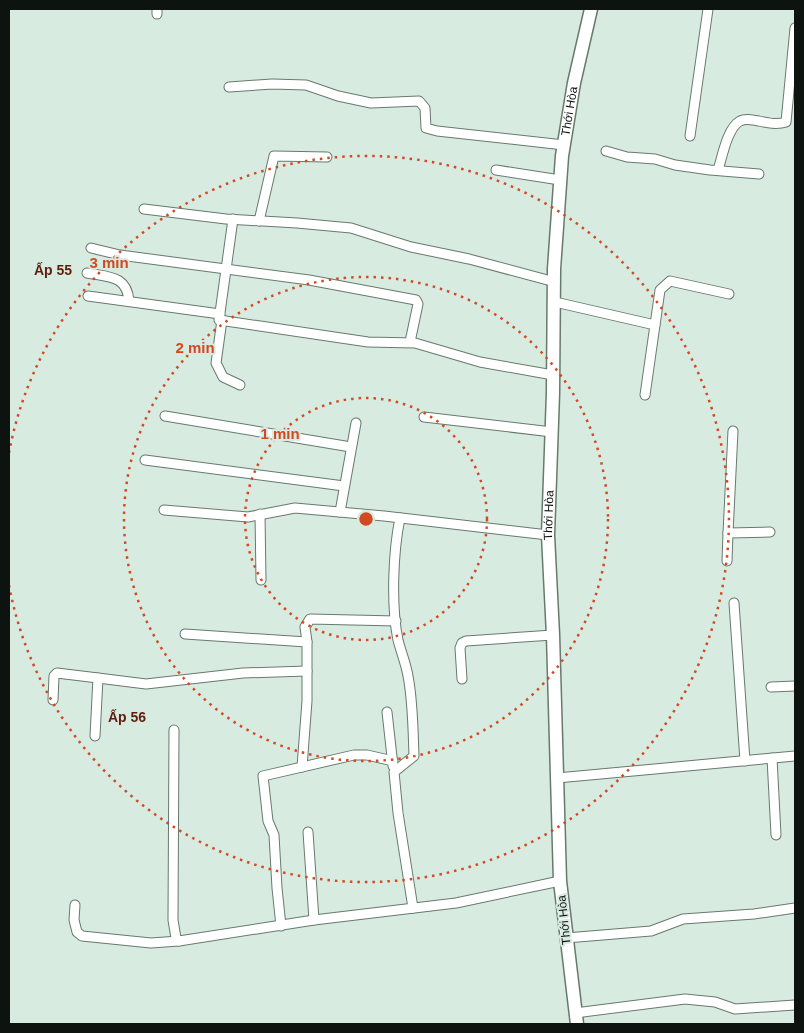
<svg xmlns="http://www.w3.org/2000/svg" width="804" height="1033" font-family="Helvetica,sans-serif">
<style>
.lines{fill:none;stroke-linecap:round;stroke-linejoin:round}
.street-casing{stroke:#68796e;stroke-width:11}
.secondary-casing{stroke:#68796e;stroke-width:15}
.street{stroke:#fff;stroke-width:9}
.secondary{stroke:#fff;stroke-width:12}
.ring{fill:none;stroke:#d24922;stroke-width:2.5;stroke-dasharray:2.5 5}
.labels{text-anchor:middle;stroke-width:4;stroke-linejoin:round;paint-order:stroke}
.street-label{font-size:12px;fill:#0d130f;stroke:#d8ebe0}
.neighbourhood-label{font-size:14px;font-weight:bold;fill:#601e0c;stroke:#d8ebe0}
.centre{fill:#d24922;stroke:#d8ebe0;stroke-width:2.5}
.ring-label{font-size:15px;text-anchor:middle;font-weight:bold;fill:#d24922;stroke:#d8ebe0;stroke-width:4;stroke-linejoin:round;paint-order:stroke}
</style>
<rect width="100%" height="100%" fill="#d8ebe0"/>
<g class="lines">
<defs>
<g id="street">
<polyline points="157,14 157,9"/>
<polyline points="229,87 272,84 306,85 338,96 371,103 419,101 425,108 426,128 437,131 564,145"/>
<polyline points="690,136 708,9"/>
<polyline points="606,151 627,157 655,159 675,165 710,170 759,174"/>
<polyline points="496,170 560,180"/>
<path d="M718,170C722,158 727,128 740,121C746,118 752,120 759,121C768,123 777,125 786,122L795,28"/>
<polyline points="144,209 226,219 297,223 351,228 411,247 469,259 555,282"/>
<polyline points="233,219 219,320 368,342 415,343 480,362 553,375"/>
<polyline points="259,221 274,156 327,157"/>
<polyline points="91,248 120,255 309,280 416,300 418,304 410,342"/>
<path d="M87,273C108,277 127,275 129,301"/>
<polyline points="88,296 220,314"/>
<polyline points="555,302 655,325"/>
<polyline points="222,320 216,363 223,377 240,385"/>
<polyline points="645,395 660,290 670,281 729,294"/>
<polyline points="165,416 351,447"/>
<polyline points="424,417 552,432"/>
<polyline points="733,431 728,533 770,532"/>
<polyline points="145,460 344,486"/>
<polyline points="164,510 248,517 295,508 384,516 548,535"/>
<polyline points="340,512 356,423"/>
<polyline points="260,514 261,580"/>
<path d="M400,518C393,552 391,606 398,640C401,652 406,664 408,676C413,702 413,730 414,756L394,772L398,813L413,908"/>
<polyline points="727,561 728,533"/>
<polyline points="734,603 745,761"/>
<polyline points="185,634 307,642"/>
<polyline points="462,679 460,648 462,643 466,641 553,635"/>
<polyline points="771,687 795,686"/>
<polyline points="53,700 54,676 57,673 98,678"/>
<polyline points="387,712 393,766"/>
<polyline points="174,730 173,920 176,938 179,941 314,920 456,903 560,881"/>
<polyline points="95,736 98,678 146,684 243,673 307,671"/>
<polyline points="772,758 776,835"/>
<polyline points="302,767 307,701 307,642 305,627 310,619 396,621"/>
<polyline points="557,778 795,756"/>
<polyline points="308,832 314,920"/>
<polyline points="75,905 74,920 77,932 82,936 151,943 179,941"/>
<polyline points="281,926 277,888 274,835 268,821 263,776 354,755 367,755 393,761"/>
<polyline points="566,938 651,931 683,919 754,914 795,908"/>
<polyline points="575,1013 685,999 715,1002 735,1009 795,1005"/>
</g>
<g id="secondary">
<path id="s1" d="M577,1024L560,881L553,635L548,535L553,393L554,269L562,156L574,83L591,9"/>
</g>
</defs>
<use href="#street" class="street-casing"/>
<use href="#secondary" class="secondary-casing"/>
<use href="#street" class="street"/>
<use href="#secondary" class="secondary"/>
</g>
<g class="ring">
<circle cx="366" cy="519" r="121"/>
<circle cx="366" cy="519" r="242"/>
<path d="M9 453A363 363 0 1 1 9 585"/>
</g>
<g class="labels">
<g class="street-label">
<text dy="4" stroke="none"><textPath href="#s1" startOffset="915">Thới Hòa</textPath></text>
<text dy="4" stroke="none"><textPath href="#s1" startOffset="510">Thới Hòa</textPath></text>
<text transform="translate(564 920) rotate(-96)" y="4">Thới Hòa</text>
</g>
<g class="neighbourhood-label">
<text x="53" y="275">Ấp 55</text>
<text x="127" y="722">Ấp 56</text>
</g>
</g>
<circle cx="366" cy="519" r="8" class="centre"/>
<g class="ring-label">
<text x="109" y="268">3 min</text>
<text x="195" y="353">2 min</text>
<text x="280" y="439">1 min</text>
</g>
<rect width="804" height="1033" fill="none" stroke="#0d130f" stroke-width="20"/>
</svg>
